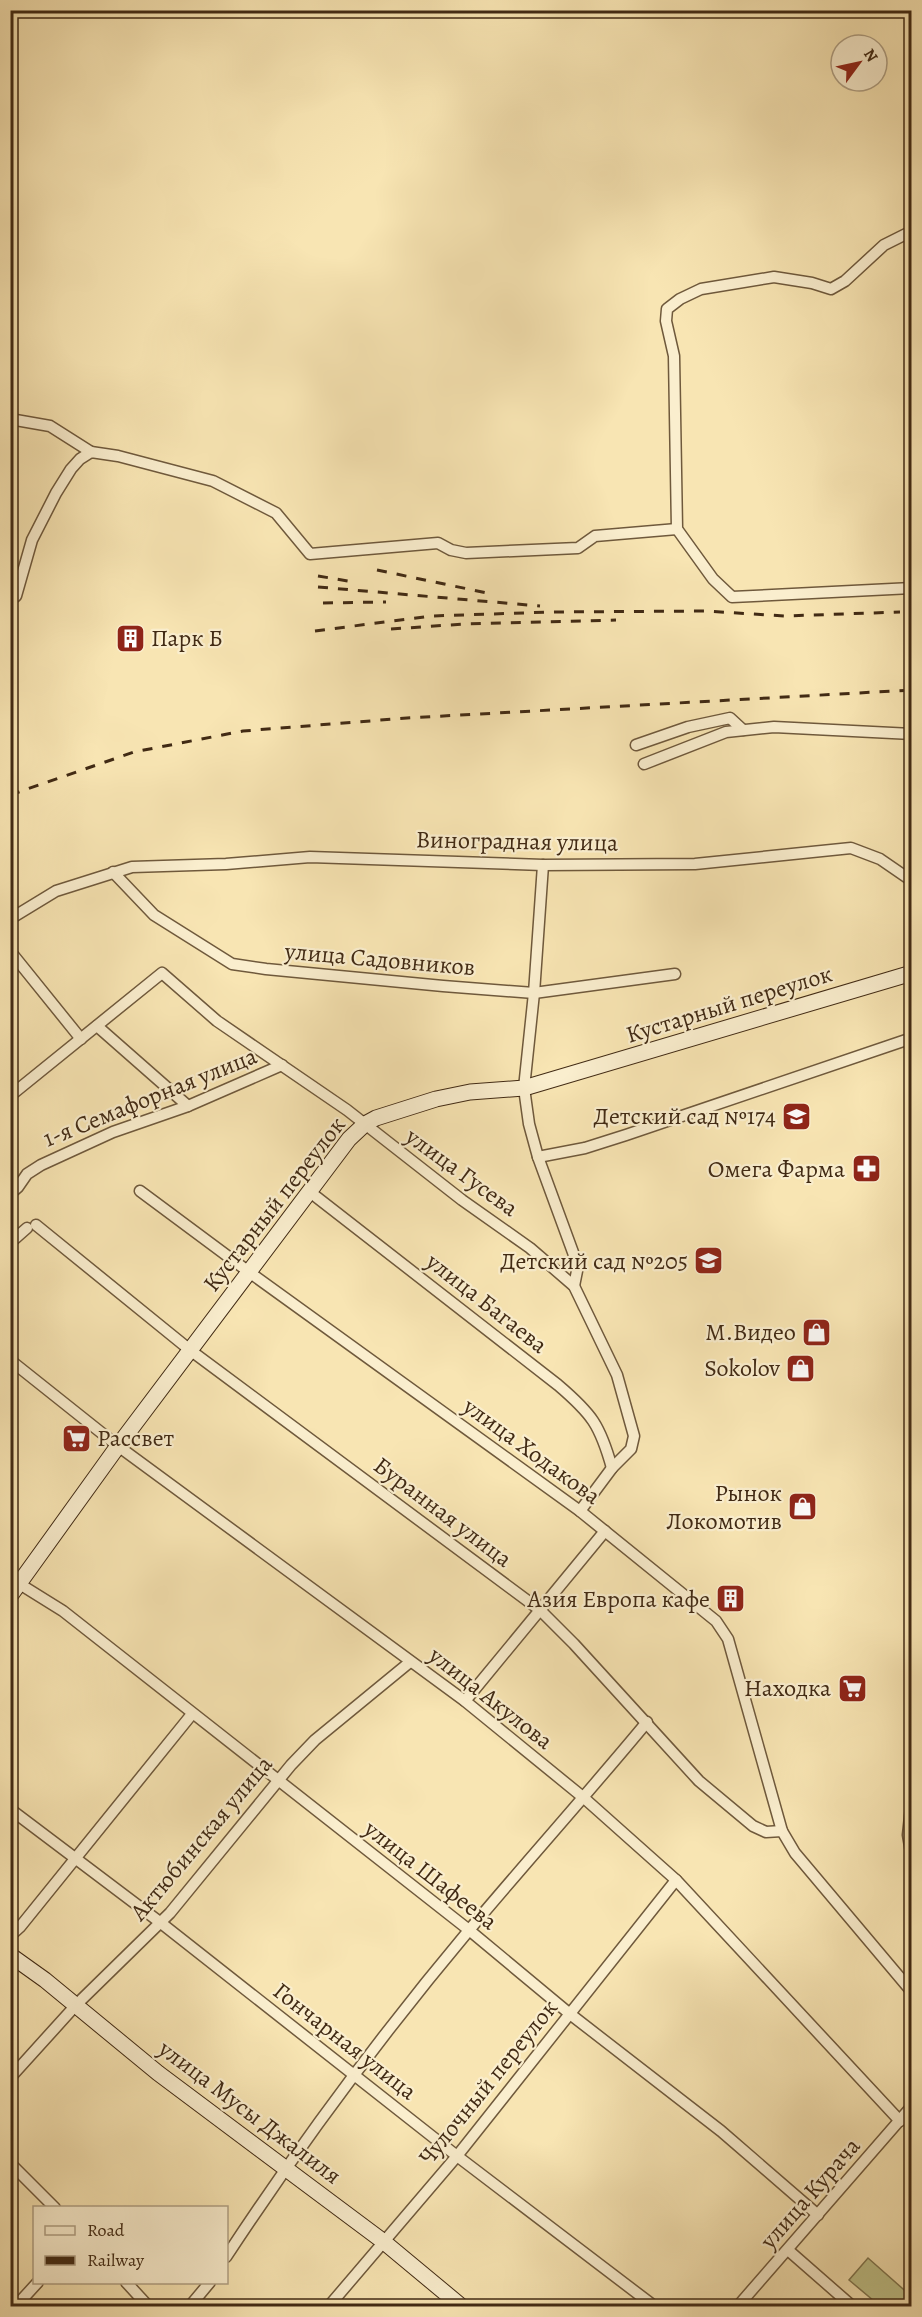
<svg xmlns="http://www.w3.org/2000/svg" width="922" height="2317" font-family="Alegreya,serif">
<style>
.green{fill:#c0c38a;stroke:#80764f;stroke-width:1.5}
.lines{fill:none;stroke-linecap:round;stroke-linejoin:round}
.street-casing{stroke:#6f593c;stroke-width:13}
.secondary-casing{stroke:#412a14;stroke-width:17}
.street{stroke:#faeece;stroke-width:10}
.secondary{stroke:#faeece;stroke-width:15}
.rail{stroke:#412a14;stroke-width:3;stroke-dasharray:10 10;stroke-linecap:butt}
.labels{text-anchor:middle;stroke-width:4.5;stroke-linejoin:round;paint-order:stroke}
.poi-label{font-size:24px;fill:#412a14;stroke:#faeece;text-anchor:end}
.street-label{font-size:24px;fill:#412a14;stroke:#faeece}
</style>
<rect width="100%" height="100%" fill="#f8e5b3"/>
<filter id="stains"><feTurbulence type="fractalNoise" baseFrequency=".00333" numOctaves="4"/><feColorMatrix values="0 0 0 0 .2 0 0 0 0 .09 0 0 0 0 .02 0 0 0 .5 -.17"/></filter>
<radialGradient id="worn" r=".72"><stop offset=".6" stop-color="#630" stop-opacity="0"/><stop offset="1" stop-color="#630" stop-opacity=".3"/></radialGradient>
<polygon class="green" points="868,2258 911,2296 911,2304 909,2306 880,2306 849,2280"/>
<g class="lines">
<defs>
<g id="street">
<polyline points="912,231 884,245 845,281 831,289 812,283 774,277 701,289 680,299 667,309 666,321 674,356 677,529 713,579 732,597 912,588"/>
<polyline points="10,419 50,426 91,452"/>
<polyline points="10,601 16,596 32,540 56,493 71,469 80,459 91,452 118,456 213,481 276,513 310,554 438,543 451,550 466,553 578,548 595,536 677,529"/>
<polyline points="636,745 688,727 730,718 743,730"/>
<polyline points="644,764 726,732 774,727 912,734"/>
<polyline points="543,865 534,993 524,1088 529,1124 538,1157 578,1266 574,1286"/>
<polyline points="113,872 154,915 232,964 266,969 443,986 534,993 675,974"/>
<polyline points="10,919 56,891 132,867 226,864 310,857 543,865 695,864 851,848 880,859 912,881"/>
<polyline points="10,951 81,1039"/>
<polyline points="97,1026 188,1106"/>
<polyline points="10,1096 162,973 217,1021 347,1110 462,1200 530,1248 574,1286 617,1375 634,1436 631,1449 612,1468 580,1511"/>
<polyline points="538,1157 585,1148 626,1135 912,1038"/>
<polyline points="140,1191 249,1272 580,1511 716,1621 728,1639 782,1831"/>
<path d="M310,1192L558,1385C592,1414 600,1425 612,1468"/>
<polyline points="10,1194 18,1187 27,1174 41,1165 113,1132 188,1106 282,1065"/>
<polyline points="36,1225 190,1350 540,1610 574,1644 699,1781 753,1826 766,1832 782,1831 795,1853 912,1992"/>
<polyline points="10,1243 27,1228"/>
<polyline points="10,1360 118,1446 465,1701 584,1798 676,1880 900,2121"/>
<polyline points="10,1578 63,1611 469,1930 570,2014 721,2131 818,2215"/>
<polyline points="465,1701 605,1531"/>
<polyline points="912,1798 908,1835 912,1858"/>
<polyline points="10,1809 161,1923 457,2156 654,2306"/>
<polyline points="10,1936 20,1927 192,1714"/>
<polyline points="10,2078 76,2005 170,1913 291,1765 315,1740 410,1662"/>
<polyline points="10,2163 55,2208"/>
<polyline points="788,2250 852,2306"/>
<path d="M226,2257C301,2143 382,2034 470,1929C528,1860 589,1792 647,1722"/>
<polyline points="126,2282 148,2306"/>
<polyline points="16,2306 38,2282"/>
<polyline points="190,2306 210,2282"/>
<polyline points="329,2306 457,2156 676,1880"/>
<polyline points="738,2306 912,2106"/>
</g>
<g id="secondary">
<polyline points="10,1596 118,1446 349,1139 365,1124 376,1118 436,1099 470,1092 524,1088 912,973"/>
<polyline points="10,1955 45,1980 158,2073 384,2242 461,2306"/>
</g>
</defs>
<use href="#street" class="street-casing"/>
<use href="#secondary" class="secondary-casing"/>
<use href="#street" class="street"/>
<use href="#secondary" class="secondary"/>
<g class="rail">
<polyline points="377,570 492,594"/>
<polyline points="318,576 354,582"/>
<polyline points="318,587 540,606"/>
<polyline points="323,603 386,602"/>
<polyline points="391,629 464,624 616,620"/>
<polyline points="315,631 431,616 553,612 706,611 785,616 900,612"/>
<polyline points="10,795 134,752 243,731 407,718 912,690"/>
</g>
</g>
<defs>
<symbol id="building-square" viewBox="-11 -11 22 22"><rect x="-9" y="-9" width="18" height="18" rx="4" fill="#8f2418" stroke="#faeece"/><path d="M-4-6H4V6H1V3H-1V6H-4ZM-2.5-4.3h1.7v1.8h-1.7ZM.8-4.3h1.7v1.8H.8ZM-2.5-1h1.7V.8h-1.7ZM.8-1h1.7V.8H.8Z" fill="#fff"/></symbol>
<symbol id="school-square" viewBox="-11 -11 22 22"><rect x="-9" y="-9" width="18" height="18" rx="4" fill="#8f2418" stroke="#faeece"/><path d="M0-5L7-2L0 1L-7-2ZM-4 1L0 2.5L4 1V4Q0 6-4 4Z" fill="#fff"/></symbol>
<symbol id="pharmacy-square" viewBox="-11 -11 22 22"><rect x="-9" y="-9" width="18" height="18" rx="4" fill="#8f2418" stroke="#faeece"/><path d="M-2-6h4v4h4v4h-4v4h-4v-4h-4v-4h4Z" fill="#fff"/></symbol>
<symbol id="shop-square" viewBox="-11 -11 22 22"><rect x="-9" y="-9" width="18" height="18" rx="4" fill="#8f2418" stroke="#faeece"/><path d="M-5-2.5h2.3a2.7 3.5 0 0 1 5.4 0H5L5.5 6h-11ZM-1.5-2.5h3a1.5 2.3 0 0 0-3 0Z" fill="#fff"/></symbol>
<symbol id="supermarket-square" viewBox="-11 -11 22 22"><rect x="-9" y="-9" width="18" height="18" rx="4" fill="#8f2418" stroke="#faeece"/><path d="M-6-5.5h2.5l.6 2H6L4.5 2H-2.5L-4.4-4H-6ZM-1.5 3.2a1.3 1.3 0 1 0 .1 0ZM3 3.2a1.3 1.3 0 1 0 .1 0Z" fill="#fff"/></symbol>
</defs>
<g fill-rule="evenodd">
<use href="#building-square" x="114" y="622" width="33" height="33"/>
<use href="#school-square" x="780" y="1100" width="33" height="33"/>
<use href="#pharmacy-square" x="850" y="1152" width="33" height="33"/>
<use href="#school-square" x="692" y="1244" width="33" height="33"/>
<use href="#shop-square" x="800" y="1316" width="33" height="33"/>
<use href="#shop-square" x="784" y="1352" width="33" height="33"/>
<use href="#supermarket-square" x="60" y="1422" width="33" height="33"/>
<use href="#shop-square" x="786" y="1490" width="33" height="33"/>
<use href="#building-square" x="714" y="1582" width="33" height="33"/>
<use href="#supermarket-square" x="836" y="1672" width="33" height="33"/>
</g>
<g class="labels">
<g class="poi-label">
<text x="151" y="646" text-anchor="start">Парк Б</text>
<text x="776" y="1124">Детский сад №174</text>
<text x="845" y="1177">Омега Фарма</text>
<text x="688" y="1269">Детский сад №205</text>
<text x="796" y="1340">М.Видео</text>
<text x="780" y="1376">Sokolov</text>
<text x="97" y="1446" text-anchor="start">Рассвет</text>
<text x="782" y="1501">Рынок<tspan x="782" dy="28">Локомотив</tspan></text>
<text x="710" y="1607">Азия Европа кафе</text>
<text x="831" y="1696">Находка</text>
</g>
<g class="street-label">
<text transform="translate(517 841) rotate(1)" y="8">Виноградная улица</text>
<text transform="translate(380 959) rotate(5)" y="8">улица Садовников</text>
<text transform="translate(729 1004) rotate(-17)" y="8">Кустарный переулок</text>
<text transform="translate(150 1097) rotate(-22)" y="8">1-я Семафорная улица</text>
<text transform="translate(462 1172) rotate(36)" y="8">улица Гусева</text>
<text transform="translate(274 1204) rotate(-52)" y="8">Кустарный переулок</text>
<text transform="translate(487 1303) rotate(38)" y="8">улица Багаева</text>
<text transform="translate(532 1451) rotate(36)" y="8">улица Ходакова</text>
<text transform="translate(443 1512) rotate(37)" y="8">Буранная улица</text>
<text transform="translate(491 1698) rotate(38)" y="8">улица Акулова</text>
<text transform="translate(201 1838) rotate(-50)" y="8">Актюбинская улица</text>
<text transform="translate(431 1875) rotate(38)" y="8">улица Шафеева</text>
<text transform="translate(345 2041) rotate(38)" y="8">Гончарная улица</text>
<text transform="translate(488 2082) rotate(-51)" y="8">Чулочный переулок</text>
<text transform="translate(250 2112) rotate(37)" y="8">улица Мусы Джалиля</text>
<text transform="translate(810 2193) rotate(-49)" y="8">улица Курача</text>
</g>
</g>
<rect width="922" height="2317" fill="none" stroke="#f8e5b3" stroke-width="36"/>
<rect x="12" y="12" width="898" height="2293" fill="none" stroke="#412a14" stroke-width="3"/>
<rect x="18" y="18" width="886" height="2281" fill="none" stroke="#412a14" stroke-width="1.5"/>
<rect x="33" y="2206" width="195" height="78" fill="#faeece" stroke="#b0a084" stroke-width="1.5"/>
<rect x="45" y="2226" width="30" height="9" fill="#faeece" stroke="#b0a084" stroke-width="1.5"/>
<text x="87" y="2236" font-size="18" fill="#412a14">Road</text>
<rect x="45" y="2256" width="30" height="9" fill="#412a14" stroke="#b0a084" stroke-width="1.5"/>
<text x="87" y="2266" font-size="18" fill="#412a14">Railway</text>
<g transform="translate(859 63) rotate(57)"><circle r="28" fill="#faeece" stroke="#b0a084" stroke-width="1.5"/>
<path d="M0-4.5L10 22L0 15L-10 22Z" fill="#8f2418"/>
<text y="-9" font-size="16" font-weight="bold" text-anchor="middle" fill="#412a14">N</text>
</g>
<rect width="100%" height="100%" filter="url(#stains)"/>
<rect width="100%" height="100%" fill="url(#worn)"/>
</svg>
